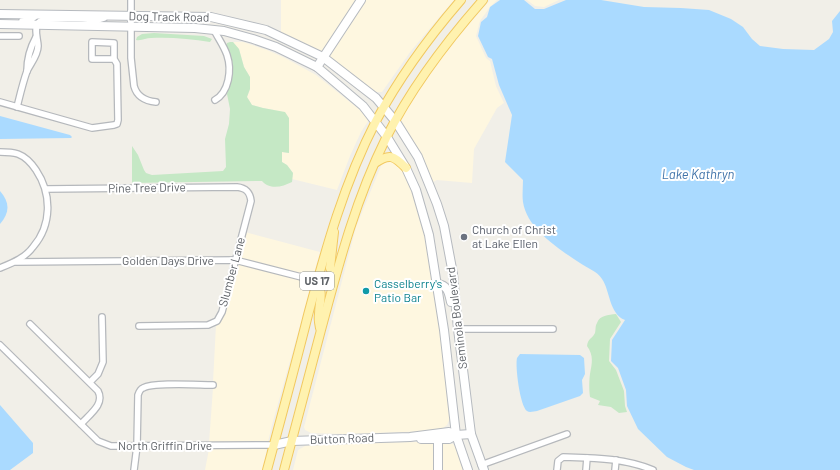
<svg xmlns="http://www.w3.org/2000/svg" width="840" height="470" font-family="Barlow,sans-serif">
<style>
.commercial{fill:#fef7e0}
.green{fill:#c5e8c5}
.water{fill:#aadaff}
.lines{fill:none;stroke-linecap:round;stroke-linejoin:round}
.street-casing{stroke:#b5b8bc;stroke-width:8}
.secondary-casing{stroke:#b6babf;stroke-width:10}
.primary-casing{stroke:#f2c960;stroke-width:10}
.street{stroke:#fff;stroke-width:5.5}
.secondary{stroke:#fff;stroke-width:8}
.primary{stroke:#fff2af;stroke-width:8}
.worship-dot{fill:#6b7280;stroke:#fff;stroke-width:1.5}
.culture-dot{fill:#0f9aa8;stroke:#fff;stroke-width:1.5}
.labels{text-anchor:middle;stroke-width:4;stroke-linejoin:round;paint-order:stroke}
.shield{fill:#fff;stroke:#8f9295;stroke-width:1}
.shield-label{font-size:11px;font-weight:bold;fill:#5f6368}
.street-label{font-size:12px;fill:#5f6368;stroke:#fff}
.worship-label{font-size:12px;fill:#5b616d;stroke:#fff;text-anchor:start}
.culture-label{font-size:12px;fill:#0d838f;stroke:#fff;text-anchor:start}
.water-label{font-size:13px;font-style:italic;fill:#4174aa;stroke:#fff}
</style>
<rect width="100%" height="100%" fill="#f1efe8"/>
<g class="commercial">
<polygon points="281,0 354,0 356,1 323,57 281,36"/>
<polygon points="364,0 454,0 411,51 382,92 373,92 327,55"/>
<polygon points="490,0 497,0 490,7 480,21 476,36 486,58 490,61 496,86 504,103 497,108 474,149 472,183 437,180 431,183 398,121 435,62"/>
<polygon points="527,0 559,0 544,7 535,6"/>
<polygon points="233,42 243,42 267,50 285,58 316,75 360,110 369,120 361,132 350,156 337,190 292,179 293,173 287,165 282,162 282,152 289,153 274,110 263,108 252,105 247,97 250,89 250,77 244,67 239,49"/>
<polygon points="390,159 403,168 412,189 423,220 431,261 451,416 447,425 442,429 432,431 344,434 311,433 305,430 304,427 356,227 383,161"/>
<polygon points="245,232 320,252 313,277 239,258"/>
<polygon points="237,264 312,283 272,425 268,442 209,443 213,388 216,388 216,383 213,382 216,325 222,320 224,313"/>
<polygon points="421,442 435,444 435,470 293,470 298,450 305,446 317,444"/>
<polygon points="440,444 453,444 457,448 463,470 440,470"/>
<polygon points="267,448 263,470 205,470 209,449"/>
</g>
<g class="green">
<path d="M154,33L204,36L212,39L210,42C191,39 171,37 151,38C146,38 142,41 136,40L137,37L142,34Z"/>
<path d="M230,42H233L239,49L244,67L250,77V89L247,97L252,105L263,108L285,112L289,118V153L282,152V162L287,165L293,173L292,182C282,187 270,190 262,181L132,183V146L138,155L144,170L146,173L152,175L223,171L226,167L225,139L229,124L230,109L227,94L231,65L230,56L226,46L227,43Z"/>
<path d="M616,314L621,322L610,339L609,361L616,370L624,391L625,406L627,412L619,413L611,407L598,405L600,401L590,397C589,391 589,381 590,374C592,363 594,356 587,346C588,338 592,339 595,333C596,329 595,326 597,323C600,315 608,315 616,314Z"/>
</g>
<g class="water">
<path d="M500,0H524L535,9H544L566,0H601L644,7L681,8L709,10L731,19L743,27L752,39L760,46L783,49L814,50L829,39L833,32L832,21L840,11V470H694L686,467L667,457L638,429L627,406L626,390L618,368L611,361L612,340L625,320C609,314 610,290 602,279C597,271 587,268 580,263C559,249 527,229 523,202C522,195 523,187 523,180L505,162L512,115L499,85L492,59L488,57L478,36L481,22L487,17L490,7Z"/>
<polygon points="0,116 70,135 72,137 71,138 0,139"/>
<path d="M0,191C10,203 10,212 0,224Z"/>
<path d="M520,354L580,355L584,358L585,374L582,380L583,393L580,396L537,411C534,411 530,413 527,411C520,406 515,366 517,358Z"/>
<polygon points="0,405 33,443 33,453 10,470 0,470"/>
</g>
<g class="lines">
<defs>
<g id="street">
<path d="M131,0V58L134,86C137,97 145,101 156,102"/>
<polyline points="22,21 31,20 37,15"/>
<path d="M214,30C218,38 224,46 227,55C232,70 229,92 215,100"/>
<polyline points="0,36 19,36"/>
<path d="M27,71C27,58 30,48 36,37"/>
<polyline points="0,102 92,128 114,125 117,124 118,120 117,64 114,59 114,43 92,42 92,59 114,59"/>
<path d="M17,107C20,95 23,82 27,71C31,63 38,55 38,46C38,39 33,28 39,22C46,16 87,19 97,20L104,18"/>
<path d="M0,152C6,152 12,152 18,154C26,157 32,164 36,170C52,194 52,225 33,247C25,258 12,263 0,268"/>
<path d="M46,189L237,187C246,188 250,192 251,201L222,312L217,321L208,325L139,326"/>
<polyline points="16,262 235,260 317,281"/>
<path d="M30,324L98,391C105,404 90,414 81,424"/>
<polyline points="458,329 553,329"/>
<polyline points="0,345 98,441 111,446 274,445"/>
<polyline points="90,382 98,374 103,362 102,317"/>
<polyline points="481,465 567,434"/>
<path d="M134,470L137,446L138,395C139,392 140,389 143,388C154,382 198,385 213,385"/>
<path d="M557,470L558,461L563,457C594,458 624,458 653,470"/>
<polyline points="586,470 587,458"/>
<polyline points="615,470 616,460"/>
</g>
<g id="secondary">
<polyline points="0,14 211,17 266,30 323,57 376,98 396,122 418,157 437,204 444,226 453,274 458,329 471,434 484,470"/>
<polyline points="0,24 195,28 224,31 253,39 276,47 317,67 363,106 387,137 406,168 416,190 429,235 444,330 456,435 468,470"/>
<polyline points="317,67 361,0"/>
<path d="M437,284C448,285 449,293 451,302"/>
<polyline points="421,439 449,439 456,435 471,434"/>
<polyline points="438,439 438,470"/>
<polyline points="274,445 292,441 410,437 449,432 456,435"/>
</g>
<g id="primary">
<path d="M375,163C390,153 394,156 406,168"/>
<polyline points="334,232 330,268 332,272 336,274"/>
<path d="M317,281C324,293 319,302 319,314C318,319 319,323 320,328"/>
<path d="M267,470C281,418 295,367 308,315C326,248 344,183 376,121C399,78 429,37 461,0"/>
<path d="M284,470C296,423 309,377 321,330C339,263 355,201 386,138C411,88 446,42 483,0"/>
</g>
</defs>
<use href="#street" class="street-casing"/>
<use href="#secondary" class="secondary-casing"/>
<use href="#primary" class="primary-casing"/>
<use href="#street" class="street"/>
<use href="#secondary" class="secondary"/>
<use href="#primary" class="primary"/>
</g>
<circle class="worship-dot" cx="464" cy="237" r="4"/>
<circle class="culture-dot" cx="366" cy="291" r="4"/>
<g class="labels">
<rect class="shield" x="300" y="272" width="34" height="18" rx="3"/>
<g class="shield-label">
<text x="317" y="285">US 17</text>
</g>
<g class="street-label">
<text transform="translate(169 17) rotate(1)" y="4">Dog Track Road</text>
<text transform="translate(147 188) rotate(-1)" y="4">Pine Tree Drive</text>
<text x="168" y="265">Golden Days Drive</text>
<text transform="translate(232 272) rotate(-75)" y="4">Slumber Lane</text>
<text transform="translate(457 318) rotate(-97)" y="4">Seminola Boulevard</text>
<text transform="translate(342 439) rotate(-2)" y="4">Button Road</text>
<text x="165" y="450">North Griffin Drive</text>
</g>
<g class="worship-label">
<text x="472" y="234">Church of Christ<tspan x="472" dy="14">at Lake Ellen</tspan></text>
</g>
<g class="culture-label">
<text x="374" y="288">Casselberry's<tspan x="374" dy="14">Patio Bar</tspan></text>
</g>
<g class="water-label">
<text x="698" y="179">Lake Kathryn</text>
</g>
</g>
</svg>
